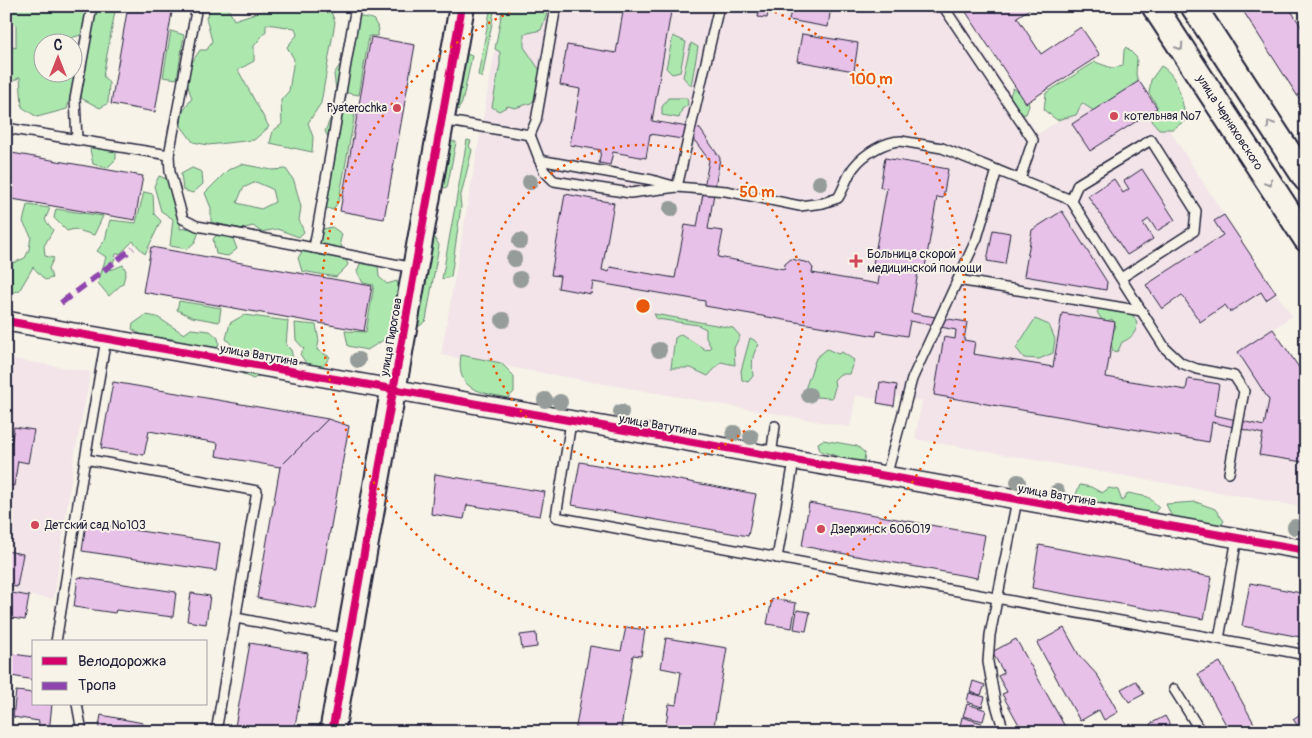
<svg xmlns="http://www.w3.org/2000/svg" width="1312" height="738" font-family="Pangolin,sans-serif">
<style>
.built{fill:#f2e4e8}
.green{fill:#ace8ae;stroke:#678574;fill-rule:evenodd}
.building{fill:#e8c1e9;stroke:#22223b}
.lines{fill:none;stroke-linecap:round;stroke-linejoin:round}
.service-casing{stroke:#22223b;stroke-width:12}
.minor-casing{stroke:#22223b;stroke-width:22}
.tertiary-casing{stroke:#22223b;stroke-width:28}
.service{stroke:#f7f3e8;stroke-width:9}
.minor{stroke:#f7f3e8;stroke-width:19}
.tertiary{stroke:#f7f3e8;stroke-width:24}
.quiet{stroke:#8e44ad;stroke-width:6;stroke-dasharray:12 6;stroke-linecap:butt}
.cycleway-casing{stroke:#f7f3e8;stroke-width:11}
.cycleway{stroke:#d6006c;stroke-width:8}
.tree{fill:#959c99}
.oneway{stroke:#97959a}
.ring{fill:none;stroke:#e8590c;stroke-width:2.5;stroke-dasharray:2.5 5}
.poi-dot{fill:#d1495b;stroke:#f7f3e8;stroke-width:2}
.labels{text-anchor:middle;stroke-width:4;stroke-linejoin:round;paint-order:stroke}
.poi-label{font-size:12px;fill:#22223b;stroke:#f7f3e8;text-anchor:start}
.street-label{font-size:12px;fill:#22223b;stroke:#f7f3e8}
.centre{fill:#e8590c;stroke:#f7f3e8;stroke-width:2.5}
.ring-label{font-size:15px;text-anchor:middle;font-weight:bold;fill:#e8590c;stroke:#f7f3e8;stroke-width:4;stroke-linejoin:round;paint-order:stroke}
</style>
<rect width="100%" height="100%" fill="#f7f3e8"/>
<filter id="ink" filterUnits="userSpaceOnUse"><feTurbulence type="fractalNoise" baseFrequency=".02" numOctaves="2"/><feDisplacementMap in="SourceGraphic" scale="10" xChannelSelector="R" yChannelSelector="G"/><feConvolveMatrix kernelMatrix="1 2 1 2 8 2 1 2 1" color-interpolation-filters="sRGB"/></filter>
<g filter="url(#ink)">
<g class="built">
<polygon points="503,6 952,6 1038,134 1133,73 1224,215 1292,316 1273,329 1306,378 1306,444 1303,462 1305,463 1297,506 915,439 922,401 895,396 894,406 877,403 877,399 856,395 850,427 441,355"/>
<polygon points="6,358 91,372 74,458 54,599 6,592"/>
</g>
<g class="green">
<polygon points="6,6 89,6 84,34 58,42 42,42 42,72 72,72 73,48 75,48 78,66 67,109 37,117 22,107 20,77 12,82 6,91 6,45 16,48 16,24 6,17"/>
<polygon points="96,6 116,6 103,76 109,83 108,103 100,108 81,98"/>
<path d="M212,6H227L234,20L265,10L261,6H333L330,9L335,22L321,103L308,123L313,137L312,152L270,143L273,131L282,124L281,100L289,91L294,59L287,47L297,35L295,28L266,24V31L254,46V61L238,70L269,127L254,140L208,145L193,142L181,126L182,113L192,98C183,76 188,68 200,50H207L212,41L206,18Z"/>
<polygon points="491,6 495,6 482,78 478,75"/>
<polygon points="503,6 548,6 549,8 541,30 524,34 524,47 541,72 539,95 531,103 515,108 508,106 499,111 492,107 500,64 500,52 495,49"/>
<polygon points="357,16 373,19 379,29 377,36 369,36 359,95 336,91 334,74 347,54 343,48 349,20"/>
<polygon points="171,31 184,35 177,79 163,77"/>
<polygon points="673,36 686,42 680,72 672,74 666,68"/>
<polygon points="691,43 698,47 691,86 683,77"/>
<polygon points="1126,47 1137,58 1136,74 1141,93 1097,113 1082,103 1076,115 1057,120 1044,110 1046,93 1095,62 1112,68 1123,66 1124,50"/>
<polygon points="463,53 472,56 462,103 458,110 449,106"/>
<path d="M1161,66C1179,76 1182,101 1186,120L1173,129H1159L1152,121L1157,106L1149,93L1151,80Z"/>
<polygon points="1013,88 1027,97 1029,106 1026,114 1017,115 1009,98"/>
<polygon points="668,98 687,98 688,105 682,109 679,118 662,115 662,107"/>
<polygon points="345,107 355,113 339,200 333,210 324,207 329,190 321,185 331,143 325,131 333,113"/>
<polygon points="97,140 116,149 116,159 107,168 93,164 90,149"/>
<polygon points="444,140 456,142 447,188 436,186"/>
<polygon points="467,140 471,141 469,146 472,150 460,199 461,206 451,277 442,279"/>
<path d="M241,164L272,170L286,169L294,181L301,207L299,220L304,232L299,237L277,229L261,232L253,226L241,229L211,222V208L205,193L228,170ZM256,182L272,189L275,202L261,209L237,203L243,188Z"/>
<polygon points="192,168 202,172 203,184 193,193 183,190 181,174"/>
<polygon points="159,176 175,182 181,201 180,229 190,228 199,232 195,242 187,249 170,246 173,219 161,211 154,186"/>
<polygon points="144,192 153,194 154,214 161,221 145,254 133,241 121,253 116,254 111,270 123,265 126,271 123,283 109,296 98,283 106,257 97,251 105,240 110,220 136,223"/>
<polygon points="27,205 50,208 45,220 53,230 44,246 45,256 54,258 49,268 52,278 45,280 33,267 19,291 8,293 7,287 12,283 9,270 10,264 25,258 29,250 31,236 23,222"/>
<polygon points="56,209 103,216 94,235 74,229 67,231 54,218"/>
<polygon points="332,227 342,234 340,242 348,265 336,277 302,271 298,258 310,239 320,239 323,229"/>
<polygon points="219,233 232,236 237,249 228,256 216,254 213,239"/>
<polygon points="433,235 439,245 426,320 420,326 413,322 430,236"/>
<polygon points="370,256 378,265 379,277 387,284 397,281 401,297 392,335 367,350 348,346 345,331 366,332 374,285 363,283 357,271 361,262"/>
<polygon points="179,301 221,308 219,322 192,317 177,310"/>
<path d="M1105,303C1112,307 1125,309 1131,314C1143,324 1134,338 1122,342L1118,351L1113,352L1110,339L1116,326L1112,319L1104,323L1097,312Z"/>
<polygon points="654,314 733,328 740,336 734,348 735,365 721,362 708,376 691,368 671,368 675,338 681,334 706,350 711,347 706,338 706,329 698,325 657,319"/>
<polygon points="146,315 157,317 184,334 191,329 210,331 218,338 219,344 213,355 187,350 174,339 145,337 132,329 133,324"/>
<polygon points="244,315 288,321 286,345 291,350 294,363 264,373 253,379 239,372 246,359 226,339 230,323"/>
<polygon points="1035,319 1049,325 1055,339 1053,353 1039,359 1024,358 1016,348"/>
<polygon points="295,323 316,325 319,341 317,350 330,357 321,369 308,366 300,354 304,349 296,340"/>
<path d="M750,338L754,340L759,345C751,354 752,365 753,376L748,382L742,380L741,371Z"/>
<polygon points="827,349 838,354 842,352 854,360 849,374 840,374 834,380 835,387 832,398 816,397 808,399 803,395 816,358"/>
<path d="M461,355L501,363L514,376V392L508,398C480,392 455,391 461,355Z"/>
<polygon points="823,440 857,446 865,453 864,461 853,461 820,451 818,443"/>
<polygon points="1080,485 1091,487 1102,493 1109,488 1118,490 1122,501 1128,493 1148,497 1159,507 1153,514 1083,499 1076,494"/>
<polygon points="1196,502 1215,509 1224,521 1221,525 1172,517 1166,504"/>
</g>
<g class="building">
<polygon points="128,6 173,6 155,112 111,104"/>
<polygon points="624,6 672,6 652,121 700,129 720,158 708,229 723,231 718,257 784,269 785,264 791,259 809,263 813,268 812,273 878,284 881,265 873,264 887,188 880,187 885,158 948,169 943,198 937,197 924,273 918,272 911,313 967,322 964,340 975,342 973,354 1053,367 1062,313 1115,322 1106,377 1186,390 1188,379 1219,384 1214,415 1264,426 1269,400 1238,352 1273,329 1306,378 1306,444 1303,462 1259,455 1263,434 1212,422 1209,442 934,395 944,337 955,339 956,330 910,321 907,336 877,331 876,336 705,306 705,301 593,282 591,294 558,288 560,276 551,275 565,194 614,203 602,270 609,272 610,267 675,278 685,225 697,227 709,160 695,141 650,134 646,158 613,152 610,165 599,163 601,150 570,145 580,89 560,85 567,45 616,53"/>
<polygon points="760,6 769,6 767,18 758,17"/>
<polygon points="792,6 831,6 828,27 789,20"/>
<polygon points="966,6 1034,6 1017,17 1041,54 1081,27 1100,55 1026,103 966,12 968,10"/>
<polygon points="1240,6 1288,6 1306,34 1306,101 1302,103"/>
<polygon points="802,34 858,43 854,71 797,61"/>
<polygon points="371,37 415,45 384,219 340,211"/>
<polygon points="1139,81 1157,108 1090,151 1072,124"/>
<polygon points="6,152 143,176 135,220 6,198"/>
<polygon points="1142,169 1175,220 1157,231 1149,219 1143,223 1153,239 1127,255 1088,196 1114,179 1123,193 1129,189 1124,181"/>
<polygon points="1062,211 1107,282 1106,290 1024,276 1032,230"/>
<polygon points="1224,215 1276,293 1266,300 1261,292 1230,312 1225,305 1200,322 1182,295 1162,309 1146,285 1223,235 1214,221"/>
<polygon points="993,230 1010,233 1005,264 987,261"/>
<polygon points="151,247 372,286 364,331 143,292"/>
<polygon points="113,382 328,419 280,467 216,456 218,443 149,431 144,455 101,448"/>
<polygon points="880,382 897,385 894,406 877,403"/>
<polygon points="328,419 349,426 316,609 257,598 280,467"/>
<polygon points="14,427 34,430 28,463 18,461 14,486 6,484 6,443 11,444"/>
<polygon points="580,462 756,494 748,536 572,505"/>
<polygon points="435,474 545,492 540,516 467,505 464,519 431,514"/>
<polygon points="809,503 985,535 977,578 802,546"/>
<polygon points="86,523 220,543 216,571 82,551"/>
<polygon points="1039,545 1212,577 1204,619 1032,588"/>
<polygon points="6,551 23,554 17,587 6,585"/>
<polygon points="78,577 176,592 173,617 116,610 115,613 74,607"/>
<polygon points="1250,583 1306,594 1306,638 1242,626"/>
<polygon points="6,592 29,596 25,620 6,617"/>
<polygon points="191,593 210,596 206,624 187,621"/>
<polygon points="772,599 796,603 792,628 767,624"/>
<polygon points="797,610 810,612 806,631 794,629"/>
<polygon points="626,627 645,630 641,656 633,655 621,728 629,729 629,732 575,732 590,646 621,651"/>
<polygon points="1064,628 1079,655 1098,676 1118,712 1104,720 1099,710 1080,721 1037,643"/>
<polygon points="536,633 537,647 522,649 520,635"/>
<polygon points="666,638 727,648 713,732 671,732 672,725 666,724 669,704 676,705 681,672 661,668"/>
<polygon points="1016,639 1068,732 1023,732 1002,694 1007,692 998,676 1004,673 992,652"/>
<polygon points="250,643 308,653 294,732 234,732"/>
<polygon points="6,653 34,657 34,680 6,675"/>
<polygon points="1220,662 1255,725 1242,732 1230,732 1198,674"/>
<polygon points="973,681 985,685 981,695 970,692"/>
<polygon points="1136,681 1144,694 1129,702 1121,689"/>
<polygon points="16,691 34,693 34,704 52,704 49,732 38,732 39,721 13,717"/>
<polygon points="969,693 985,697 982,707 967,702"/>
<polygon points="967,704 986,710 983,721 963,716"/>
<polygon points="1306,710 1306,732 1302,732 1293,719"/>
<polygon points="101,715 143,723 142,732 98,732"/>
<polygon points="1165,716 1174,732 1154,732 1150,724"/>
<polygon points="962,717 982,723 979,732 960,726"/>
</g>
<g class="lines">
<defs>
<g id="service">
<polyline points="356,6 314,248 414,268"/>
<polyline points="943,6 1033,140 1020,179"/>
<path d="M442,120L530,135L544,171L554,181L630,193L677,187L726,191L800,206L823,203L838,198C844,189 847,175 854,167C864,154 885,141 901,141L942,148L1071,200L1165,348L1181,363L1197,369L1234,376L1244,391L1229,473"/>
<polyline points="6,128 169,155 197,6"/>
<polyline points="530,135 536,121 556,6"/>
<polyline points="77,140 75,99 92,6"/>
<polyline points="169,155 170,172 183,219 197,226 314,248"/>
<polyline points="539,160 652,180 677,187 719,6"/>
<polyline points="1071,200 1078,184 1151,140 1196,211 1194,231 1121,278"/>
<polyline points="958,280 1142,311"/>
<polyline points="571,422 556,517 1306,655"/>
<polyline points="771,456 775,426"/>
<polyline points="85,459 257,491 216,732"/>
<polyline points="886,477 912,379 977,238 997,170"/>
<polyline points="777,558 794,461"/>
<polyline points="236,618 348,639"/>
<polyline points="1219,639 1237,538"/>
<polyline points="56,642 85,459 106,339"/>
<polyline points="1174,689 1201,732"/>
<polyline points="77,704 81,726 80,732"/>
<polyline points="1004,732 995,701 988,662 990,635 1017,500"/>
</g>
<polyline id="minor" points="6,321 1306,550"/>
<g id="tertiary">
<path id="s1" d="M1154,6L1306,239"/>
<polyline points="1193,6 1306,179"/>
<polyline points="332,732 462,6"/>
</g>
</defs>
<use href="#service" class="service-casing"/>
<use href="#minor" class="minor-casing"/>
<use href="#tertiary" class="tertiary-casing"/>
<use href="#service" class="service"/>
<use href="#minor" class="minor"/>
<use href="#tertiary" class="tertiary"/>
<polyline class="quiet" points="61,303 133,248"/>
<defs>
<g id="cycleway">
<polyline points="6,321 1306,550"/>
<polyline points="332,732 462,6"/>
</g>
</defs>
<use href="#cycleway" class="cycleway-casing"/>
<use href="#cycleway" class="cycleway"/>
</g>
<g class="tree">
<circle cx="530" cy="182" r="8"/>
<circle cx="820" cy="183" r="8"/>
<circle cx="671" cy="209" r="8"/>
<circle cx="520" cy="241" r="8"/>
<circle cx="514" cy="259" r="8"/>
<circle cx="520" cy="279" r="8"/>
<circle cx="503" cy="320" r="8"/>
<circle cx="659" cy="350" r="8"/>
<circle cx="358" cy="360" r="8"/>
<circle cx="809" cy="395" r="8"/>
<circle cx="545" cy="400" r="8"/>
<circle cx="560" cy="402" r="8"/>
<circle cx="621" cy="412" r="8"/>
<circle cx="734" cy="433" r="8"/>
<circle cx="751" cy="437" r="8"/>
<circle cx="1018" cy="482" r="8"/>
<circle cx="1057" cy="492" r="8"/>
<circle cx="1295" cy="527" r="8"/>
</g>
<defs><path id="oneway-chevron" d="M-2-3.5L2.5 0L-2 3.5" fill="none" stroke-width="1.6" stroke-linecap="round" stroke-linejoin="round" transform="scale(1.25)"/></defs>
<g class="oneway">
<use href="#oneway-chevron" transform="translate(1180 47) rotate(57)"/>
<use href="#oneway-chevron" transform="translate(1270 124) rotate(-123)"/>
<use href="#oneway-chevron" transform="translate(1269 183) rotate(57)"/>
</g>
</g>
<g class="ring">
<circle cx="643" cy="306" r="161"/>
<path d="M761 6A322 322 0 1 1 525 6"/>
</g>
<g class="poi-dot">
<circle cx="397" cy="108" r="5"/>
<circle cx="1114" cy="116" r="5"/>
<path d="M853.5 253.5h5v5h5v5h-5v5h-5v-5h-5v-5h5z"/>
<circle cx="35" cy="525" r="5"/>
<circle cx="821" cy="529" r="5"/>
</g>
<g class="labels">
<g class="poi-label">
<text x="387" y="112" text-anchor="end">Pyaterochka</text>
<text x="1124" y="120">котельная №7</text>
<text x="867" y="258">Больница скорой<tspan x="867" dy="14">медицинской помощи</tspan></text>
<text x="45" y="529">Детский сад №103</text>
<text x="831" y="533">Дзержинск 606019</text>
</g>
<g class="street-label">
<text dy="4" stroke="none"><textPath href="#s1" startOffset="139">улица Черняховского</textPath></text>
<text transform="translate(391 337) rotate(-80)" y="4">улица Пирогова</text>
<text transform="translate(259 355) rotate(10)" y="4">улица Ватутина</text>
<text transform="translate(658 425) rotate(10)" y="4">улица Ватутина</text>
<text transform="translate(1057 495) rotate(10)" y="4">улица Ватутина</text>
</g>
</g>
<circle cx="643" cy="306" r="8" class="centre"/>
<g class="ring-label">
<text x="871" y="84">100 m</text>
<text x="757" y="197">50 m</text>
</g>
<rect width="1312" height="738" fill="none" stroke="#f7f3e8" stroke-width="25"/>
<rect x="12" y="12" width="1287" height="713" fill="none" stroke="#22223b" stroke-width="2" filter="url(#ink)"/>
<rect x="32" y="640" width="175" height="65" fill="#f7f3e8" stroke="#a29fa3"/>
<rect x="42" y="657" width="25" height="8" fill="#d6006c" stroke="#a29fa3"/>
<text x="78" y="666" font-size="15" fill="#22223b">Велодорожка</text>
<rect x="42" y="682" width="25" height="8" fill="#8e44ad" stroke="#a29fa3"/>
<text x="78" y="690" font-size="15" fill="#22223b">Тропа</text>
<g transform="translate(58 58)"><circle r="24" fill="#f7f3e8" stroke="#a29fa3"/>
<path d="M0-4L9 19L0 12L-9 19Z" fill="#d1495b"/>
<text y="-8" font-size="14" font-weight="bold" text-anchor="middle" fill="#22223b">С</text>
</g>
</svg>
